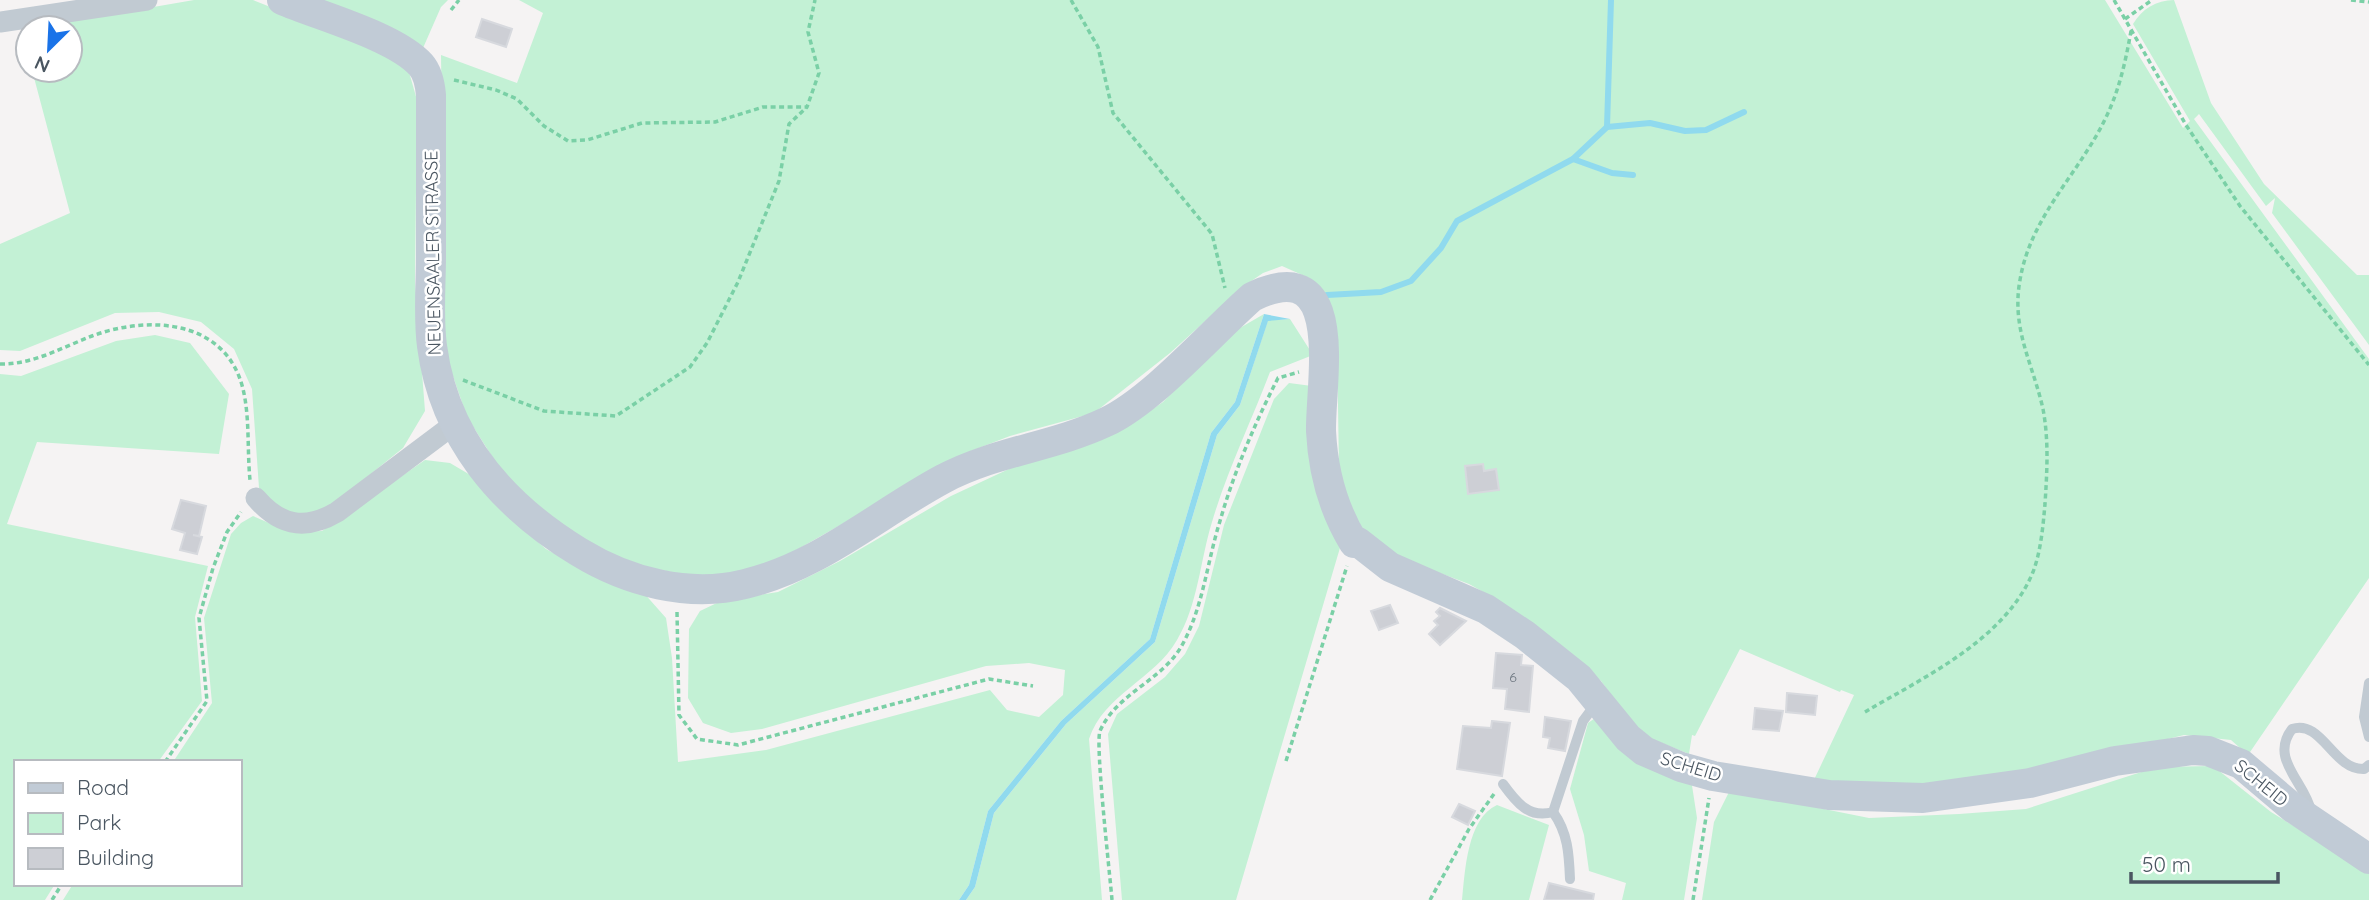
<svg xmlns="http://www.w3.org/2000/svg" width="2369" height="900" font-family="Quicksand,sans-serif">
<style>
.green{fill:#c3f1d5}
.water{fill:#90daee}
.lines{fill:none;stroke-linecap:round;stroke-linejoin:round}
.stream{stroke:#90daee;stroke-width:6}
.building{fill:#cdcfd5;stroke:#d7d9de;stroke-width:2}
.path{stroke:#7ad0a6;stroke-width:3.5;stroke-dasharray:5 3.5;stroke-linecap:butt}
.lane{stroke:#c1cad2;stroke-width:10}
.street{stroke:#c1cad2;stroke-width:21}
.secondary{stroke:#c1cbd6;stroke-width:30}
.labels{text-anchor:middle;stroke-width:5;stroke-linejoin:round;paint-order:stroke}
.number-label{font-size:14px;fill:#6b747e}
.street-label{font-size:18px;fill:#4a5661;stroke:#fff}
</style>
<rect width="100%" height="100%" fill="#f5f3f3"/>
<g class="green">
<polygon points="194,0 253,0 387,53 409,72 417,100 415,282 425,411 403,448 326,510 300,517 279,510 259,488 252,389 234,349 201,322 159,312 115,313 20,351 0,350 0,244 70,213 32,70 70,70 70,28 32,28"/>
<polygon points="307,0 448,0 441,7 423,48"/>
<path d="M519,0H2105L2183,128L2190,121L2133,24C2142,9 2156,0 2174,0L2211,103L2264,184L2357,275H2369V345L2272,213L2275,198L2266,206L2199,114L2194,119L2369,359V578L2248,755L2231,740L2184,735L1982,785L1813,782L1854,695L1841,690L1840,692L1740,649L1695,736L1692,735L1689,754L1652,739L1631,722L1601,681L1496,599L1469,584L1400,558L1367,537L1349,509L1339,470L1337,341L1327,296L1309,278L1282,266L1263,273L1244,286L1170,353L1094,413L1010,436L971,451L761,570L703,578L624,563L544,516L500,469L467,417L445,353L441,55L517,83L543,13Z"/>
<polygon points="1264,314 1235,402 1211,433 1150,639 1061,721 988,811 969,885 959,900 63,900 73,884 240,884 240,762 173,762 212,703 204,618 231,534 241,523 253,516 290,532 322,531 425,460 450,463 472,476 495,504 546,549 605,581 643,592 666,618 672,658 678,762 766,750 990,690 1007,710 1039,717 1063,695 1065,670 1029,663 986,666 762,729 731,733 703,723 688,698 689,629 700,611 721,601 778,592 840,561 951,496 1024,462 1079,447 1122,430 1163,402 1226,336"/>
<path d="M1290,319L1313,355L1270,372C1251,422 1227,471 1212,522C1200,561 1198,605 1177,640C1154,680 1104,694 1089,739L1102,900H966L975,887L994,813L1066,724L1155,642L1217,435L1240,405L1268,320Z"/>
<polygon points="155,335 190,343 229,394 219,454 37,442 7,524 208,566 195,617 202,701 158,762 16,762 16,884 55,884 45,900 0,900 0,374 21,376 116,341"/>
<polygon points="1289,383 1312,386 1342,541 1236,900 1122,900 1108,734 1117,714 1165,677 1185,654 1199,626 1224,525 1274,399"/>
<polygon points="1598,716 1691,779 1697,818 1684,900 1622,900 1626,883 1589,871 1584,835 1570,789 1588,723"/>
<polygon points="2213,766 2271,812 2369,872 2369,900 1702,900 1714,822 1730,790 1869,818 1959,814 2026,809 2157,767"/>
<path d="M1497,805L1549,825L1529,900H1462C1465,872 1467,818 1497,805Z"/>
</g>
<polygon class="water" points="1264,314 1290,319 1268,321 1240,405 1217,435 1155,642 1066,724 994,813 975,887 966,900 959,900 969,885 988,811 1061,721 1150,639 1211,433 1235,402"/>
<g class="lines">
<g class="stream">
<polyline points="1607,127 1650,123 1685,131 1706,130 1744,112"/>
<polyline points="1573,159 1612,173 1633,175"/>
<polyline points="1327,295 1381,292 1411,281 1441,248 1457,221 1573,159 1607,127 1611,0"/>
</g>
</g>
<g class="building">
<polygon points="482,19 512,29 506,47 476,37"/>
<polygon points="1483,464 1484,471 1496,469 1499,490 1468,494 1465,466"/>
<polygon points="181,500 206,506 199,536 193,535 202,537 197,554 180,550 185,533 172,529"/>
<polygon points="1390,605 1398,623 1379,630 1371,611"/>
<polygon points="1440,608 1466,621 1440,645 1429,634 1438,625 1434,621 1440,616 1436,612"/>
<polygon points="1496,653 1522,655 1521,665 1533,666 1529,712 1505,709 1507,689 1493,688"/>
<polygon points="1787,693 1817,696 1815,715 1786,712"/>
<polygon points="1755,708 1783,711 1779,731 1753,729"/>
<polygon points="1545,717 1571,721 1565,751 1548,748 1550,738 1543,737"/>
<polygon points="1492,721 1510,723 1502,776 1457,769 1463,726 1491,728"/>
<polygon points="1459,804 1475,811 1468,825 1452,817"/>
<polygon points="1549,883 1594,894 1593,900 1544,900"/>
</g>
<g class="lines">
<g class="path">
<polyline points="1071,0 1098,47 1113,113 1212,234 1225,288"/>
<polyline points="2114,0 2186,125 2240,206 2369,365"/>
<polyline points="2351,0 2369,2"/>
<polyline points="451,10 459,0"/>
<polyline points="2125,19 2152,0"/>
<polyline points="454,80 496,90 517,99 544,126 568,141 587,140 642,123 715,122 763,107 807,107 819,73 808,32 815,0"/>
<path d="M0,364C32,365 63,347 92,336C148,315 226,319 243,389C250,418 247,450 250,480"/>
<polyline points="463,380 544,411 616,416 690,367 707,343 738,282 779,181 789,124 807,107"/>
<polyline points="677,612 679,715 697,739 738,745 989,679 1033,686"/>
<path d="M1865,712C1924,677 2005,640 2033,572C2041,551 2043,526 2045,504C2047,472 2049,441 2043,409C2033,364 2011,329 2020,280C2031,214 2082,171 2108,113C2120,87 2126,59 2131,31"/>
<polyline points="1286,761 1347,566"/>
<polyline points="165,762 207,701 199,618 213,568 227,532 241,512"/>
<polyline points="52,900 62,884"/>
<path d="M1112,900C1110,875 1095,744 1100,731C1116,694 1161,681 1181,647C1203,609 1207,562 1220,521C1234,472 1255,423 1278,378L1299,372"/>
<polyline points="1430,900 1469,829 1494,794"/>
<polyline points="1693,900 1709,798"/>
</g>
<g class="lane">
<polyline points="2369,683 2364,717 2369,737"/>
<path d="M1503,784C1516,802 1529,819 1553,812L1583,721L1597,702"/>
<path d="M2311,811C2305,782 2269,759 2292,729C2322,719 2333,770 2364,769L2369,765"/>
<path d="M1553,812C1568,833 1569,854 1570,879"/>
</g>
<g class="street">
<polyline points="0,22 147,0"/>
<path d="M256,498C280,526 305,531 337,512L453,425"/>
</g>
<path class="secondary" d="M282,0C319,16 395,36 421,65C428,73 430,84 431,95C431,149 431,203 431,256C431,285 428,317 432,346C444,438 502,505 579,552C628,582 689,598 745,584C820,566 876,515 943,479C996,451 1053,447 1106,422C1153,400 1211,333 1252,297C1348,250 1320,382 1321,431C1323,472 1333,509 1354,543L1358,542L1390,567L1486,609L1525,635L1579,678L1628,738L1644,751L1681,767L1713,776L1829,795L1923,798L2030,783L2115,761L2193,750L2208,751L2241,764L2293,808L2369,859"/>
</g>
<g class="labels">
<g class="number-label">
<text x="1513" y="682">6</text>
</g>
<g class="street-label">
<text transform="translate(433 253) rotate(-91)" y="6">NEUENSAALER STRASSE</text>
<text transform="translate(1691 767) rotate(17)" y="6">SCHEID</text>
<text transform="translate(2261 783) rotate(39)" y="6">SCHEID</text>
</g>
</g>
<rect x="14" y="760" width="228" height="126" fill="#ffffff" stroke="#b7bbc0" stroke-width="2"/>
<rect x="28" y="783" width="35" height="10" fill="#c1cbd6" stroke="#b7bbc0" stroke-width="2"/>
<text x="77" y="795" font-size="21" fill="#4a5661">Road</text>
<rect x="28" y="813" width="35" height="21" fill="#c3f1d5" stroke="#b7bbc0" stroke-width="2"/>
<text x="77" y="830" font-size="21" fill="#4a5661">Park</text>
<rect x="28" y="848" width="35" height="21" fill="#cdcfd5" stroke="#b7bbc0" stroke-width="2"/>
<text x="77" y="865" font-size="21" fill="#4a5661">Building</text>
<g transform="translate(49 49) rotate(204)"><circle r="33" fill="#ffffff" stroke="#b7bbc0" stroke-width="2"/>
<path d="M0-5L12 26L0 18L-12 26Z" fill="#1a73e8"/>
<text y="-10" font-size="19" font-weight="bold" text-anchor="middle" fill="#4a5661">N</text>
</g>
<path d="M2131 872v10h147v-10" fill="none" stroke="#4a5661" stroke-width="3.5"/>
<text x="2142" y="872" font-size="21" fill="#4a5661" stroke="#ffffff" stroke-width="5" paint-order="stroke">50 m</text>
</svg>
